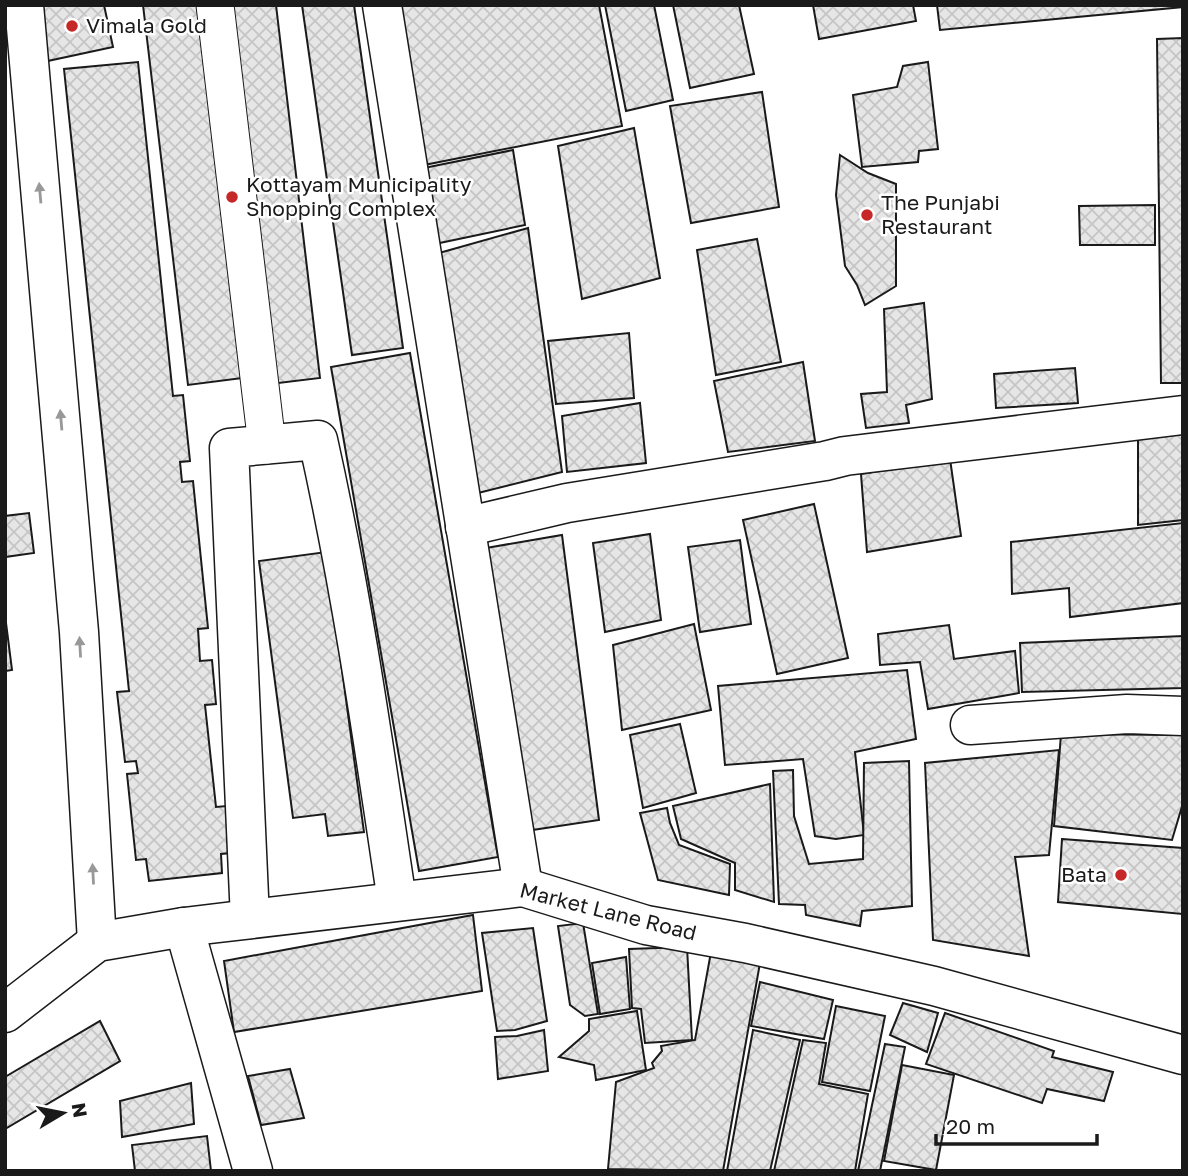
<svg xmlns="http://www.w3.org/2000/svg" width="1188" height="1176" font-family="'Golos Text',sans-serif">
<style>
.building{fill:url(#building-cross-hatch);stroke:#1a1a1a;stroke-width:2}
.lines{fill:none;stroke-linecap:round;stroke-linejoin:round}
.pedestrian-casing{stroke:#1a1a1a;stroke-width:39}
.minor-casing{stroke:#1a1a1a;stroke-width:41}
.tertiary-casing{stroke:#1a1a1a;stroke-width:41}
.secondary-casing{stroke:#1a1a1a;stroke-width:41}
.pedestrian{stroke:#fff;stroke-width:37}
.minor{stroke:#fff;stroke-width:38}
.tertiary{stroke:#fff;stroke-width:38}
.secondary{stroke:#fff;stroke-width:38}
.oneway{fill:#989898}
.poi-dot{fill:#c62828;stroke:#fff;stroke-width:2.5}
.labels{text-anchor:middle;stroke-width:5;stroke-linejoin:round;paint-order:stroke}
.poi-label{font-size:21px;fill:#1a1a1a;stroke:#fff;text-anchor:start}
.street-label{font-size:21px;fill:#1a1a1a;stroke:#fff}
</style>
<defs>
<pattern id="building-cross-hatch" width="8" height="8" patternUnits="userSpaceOnUse" patternTransform="scale(1.75)"><rect width="8" height="8" fill="#e6e6e6"/><path d="M0 0l8 8M0 8l8-8" fill="none" stroke="#c5c5c5"/></pattern>
</defs>
<rect width="100%" height="100%" fill="#fff"/>
<g class="building">
<polygon points="31,5 104,5 113,47 43,62"/>
<polygon points="143,5 276,5 320,378 270,384 250,377 188,385"/>
<polygon points="302,5 354,5 403,348 352,355"/>
<polygon points="389,5 599,5 622,126 419,166"/>
<polygon points="605,5 654,5 673,100 626,111"/>
<polygon points="673,5 739,5 754,74 690,88"/>
<polygon points="813,5 913,5 916,21 819,39"/>
<polygon points="937,5 1183,5 1183,7 940,30"/>
<polygon points="1183,38 1183,383 1161,383 1157,39"/>
<polygon points="138,62 173,396 183,395 190,461 180,462 182,482 193,481 208,628 198,629 200,661 212,660 216,704 205,705 216,807 227,806 231,853 221,854 222,873 149,881 146,859 136,860 127,774 138,773 136,761 125,762 117,692 129,691 64,69"/>
<polygon points="928,62 938,149 919,151 918,162 862,167 853,95 897,87 903,66"/>
<polygon points="762,92 779,207 691,223 670,106"/>
<polygon points="634,128 660,278 582,299 558,146"/>
<polygon points="513,150 525,225 430,245 414,170"/>
<polygon points="840,155 868,173 896,184 896,286 865,305 857,285 845,266 836,195"/>
<polygon points="1155,205 1155,245 1080,245 1079,206"/>
<polygon points="528,228 562,472 474,494 432,255"/>
<polygon points="757,239 781,362 716,375 697,250"/>
<polygon points="924,303 932,399 906,405 909,423 866,428 861,394 887,392 884,309"/>
<polygon points="629,333 634,398 556,404 548,341"/>
<polygon points="410,353 498,857 419,871 331,367"/>
<polygon points="803,362 815,441 728,452 714,381"/>
<polygon points="1075,368 1078,403 996,408 994,374"/>
<polygon points="640,403 646,463 567,472 562,416"/>
<polygon points="1183,426 1183,520 1138,525 1138,432"/>
<polygon points="950,459 961,536 867,552 861,474"/>
<polygon points="814,504 848,658 777,674 743,520"/>
<polygon points="29,513 34,553 5,557 5,516"/>
<polygon points="1183,523 1183,603 1070,617 1069,588 1012,594 1011,542"/>
<polygon points="650,534 661,620 605,632 593,543"/>
<polygon points="562,535 599,820 519,832 480,549"/>
<polygon points="740,540 751,624 700,632 688,547"/>
<polygon points="326,552 364,832 328,836 325,814 293,818 259,561"/>
<polygon points="6,623 12,670 5,671 5,624"/>
<polygon points="694,624 711,710 622,730 613,645"/>
<polygon points="949,625 954,659 1015,651 1019,693 928,709 920,662 880,665 878,634"/>
<polygon points="1183,636 1183,688 1022,692 1020,643"/>
<polygon points="907,670 916,739 855,752 864,835 836,839 815,836 803,759 725,765 718,686"/>
<polygon points="680,724 696,793 643,808 630,735"/>
<polygon points="1061,734 1183,735 1183,803 1172,840 1054,826"/>
<polygon points="1059,750 1049,855 1015,857 1029,956 933,940 925,763"/>
<polygon points="909,761 912,906 862,911 860,926 806,915 805,905 779,904 773,771 793,770 794,816 809,864 863,859 864,763"/>
<polygon points="770,784 774,902 735,890 735,863 681,839 673,806"/>
<polygon points="667,808 670,823 679,845 730,864 729,895 658,880 640,813"/>
<polygon points="1062,839 1183,848 1182,914 1058,902"/>
<polygon points="473,915 482,991 234,1032 224,961"/>
<polygon points="583,923 598,1014 585,1016 570,1005 558,926"/>
<polygon points="533,928 547,1021 515,1030 497,1031 482,933"/>
<polygon points="687,947 692,1040 645,1043 641,1009 632,1008 629,949"/>
<polygon points="711,952 760,963 723,1171 608,1169 616,1082 654,1068 652,1063 662,1051 661,1046 695,1040"/>
<polygon points="626,957 630,1009 600,1014 592,963"/>
<polygon points="760,982 833,1000 824,1039 751,1026"/>
<polygon points="903,1003 938,1013 927,1052 890,1035"/>
<polygon points="836,1006 885,1016 870,1091 822,1082"/>
<polygon points="637,1011 646,1070 596,1080 594,1065 559,1057 589,1031 589,1019"/>
<polygon points="945,1013 1054,1051 1052,1057 1113,1072 1104,1101 1047,1089 1042,1103 926,1064"/>
<polygon points="100,1021 120,1061 5,1129 5,1077"/>
<polygon points="544,1030 548,1071 498,1079 495,1037 517,1036"/>
<polygon points="753,1030 800,1040 770,1171 727,1171"/>
<polygon points="803,1040 826,1043 819,1084 868,1094 855,1171 774,1171"/>
<polygon points="885,1044 905,1047 880,1171 858,1171"/>
<polygon points="902,1065 954,1075 936,1170 884,1161"/>
<polygon points="290,1069 304,1118 261,1125 248,1076"/>
<polygon points="191,1083 194,1124 122,1137 120,1101"/>
<polygon points="207,1136 211,1171 135,1171 132,1145"/>
</g>
<g class="lines">
<defs>
<polyline id="pedestrian" points="215,5 267,445"/>
<g id="minor">
<polyline points="382,5 523,887"/>
<polyline points="465,527 567,503 825,461 845,456 1183,415"/>
<polyline points="970,725 1127,714 1183,716"/>
<path d="M250,919L229,448L318,440C352,592 374,747 397,901"/>
<polyline points="184,927 253,1171"/>
</g>
<polyline id="tertiary" points="24,5 79,632 97,942"/>
<polyline id="secondary" points="5,1013 97,942 184,927 523,887 646,925 745,943 934,986 1183,1055"/>
</defs>
<use href="#pedestrian" class="pedestrian-casing"/>
<use href="#minor" class="minor-casing"/>
<use href="#tertiary" class="tertiary-casing"/>
<use href="#secondary" class="secondary-casing"/>
<use href="#pedestrian" class="pedestrian"/>
<use href="#minor" class="minor"/>
<use href="#tertiary" class="tertiary"/>
<use href="#secondary" class="secondary"/>
</g>
<defs><path id="oneway-solid" d="M-6-.8H1V-3.2L6.5 0L1 3.2V.8H-6Z" transform="scale(1.75)"/></defs>
<g class="oneway">
<use href="#oneway-solid" transform="translate(40 193) rotate(-95)"/>
<use href="#oneway-solid" transform="translate(61 420) rotate(-95)"/>
<use href="#oneway-solid" transform="translate(80 647) rotate(-93)"/>
<use href="#oneway-solid" transform="translate(93 874) rotate(-93)"/>
</g>
<g class="poi-dot">
<circle cx="72" cy="26" r="7"/>
<circle cx="232" cy="197" r="7"/>
<circle cx="867" cy="215" r="7"/>
<circle cx="1121" cy="875" r="7"/>
</g>
<g class="labels">
<g class="poi-label">
<text x="86" y="33">Vimala Gold</text>
<text x="246" y="192">Kottayam Municipality<tspan x="246" dy="24">Shopping Complex</tspan></text>
<text x="881" y="210">The Punjabi<tspan x="881" dy="24">Restaurant</tspan></text>
<text x="1107" y="882" text-anchor="end">Bata</text>
</g>
<g class="street-label">
<text transform="translate(608 912) rotate(14)" y="7">Market Lane Road</text>
</g>
</g>
<rect width="1188" height="1176" fill="none" stroke="#1a1a1a" stroke-width="14"/>
<g transform="translate(63 1113) rotate(80)" stroke="#ffffff" stroke-width="5" paint-order="stroke">
<path d="M0-5L12 26L0 18L-12 26Z" fill="#1a1a1a"/>
<text y="-10" font-size="19" font-weight="bold" text-anchor="middle" fill="#1a1a1a">N</text>
</g>
<path d="M936 1134v10h161v-10" fill="none" stroke="#1a1a1a" stroke-width="3.5"/>
<text x="946" y="1134" font-size="21" fill="#1a1a1a" stroke="#ffffff" stroke-width="5" paint-order="stroke">20 m</text>
</svg>
